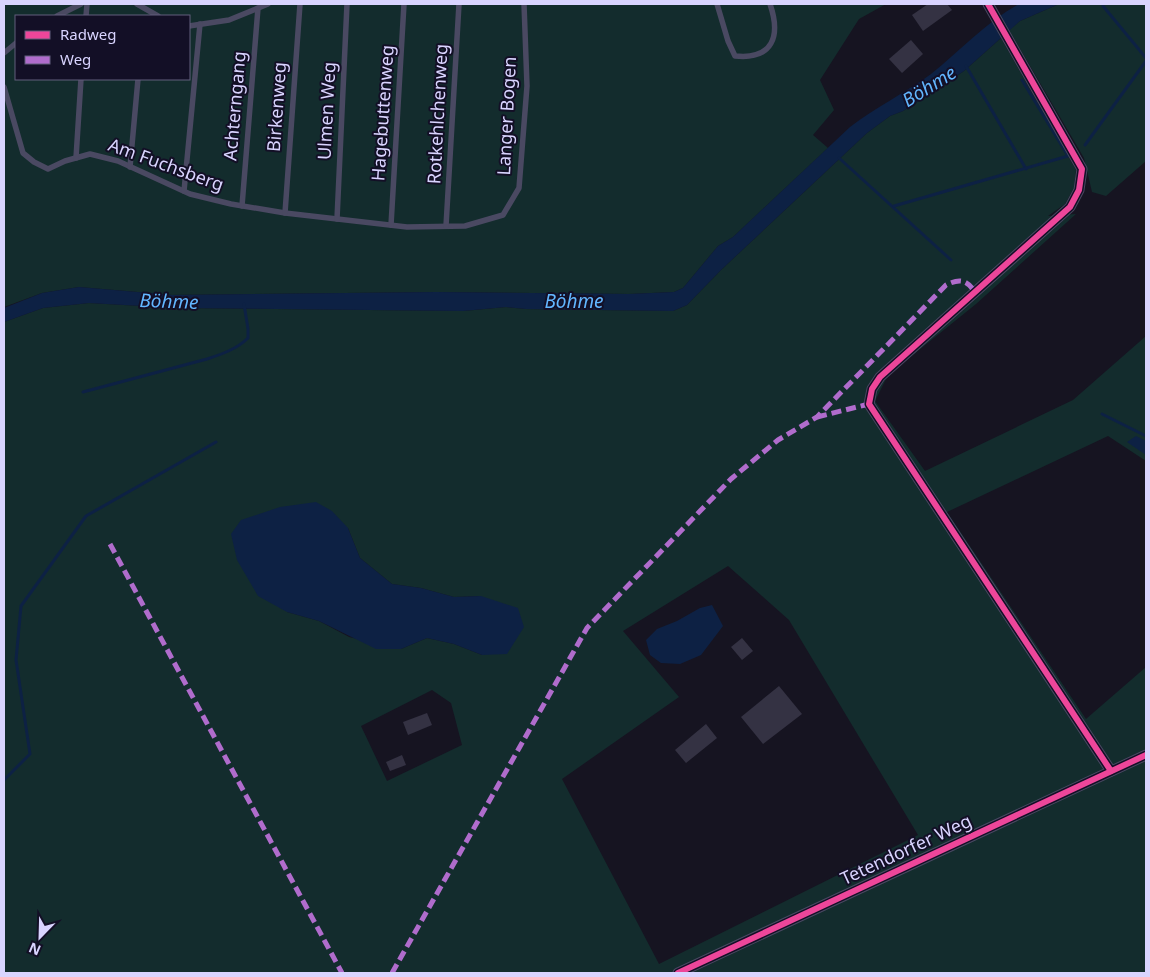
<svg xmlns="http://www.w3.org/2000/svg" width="1150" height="977" font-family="'Noto Sans',sans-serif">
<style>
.green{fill:#132c2d;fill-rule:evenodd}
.water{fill:#0d2144}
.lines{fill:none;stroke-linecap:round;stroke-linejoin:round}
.stream{stroke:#0d2144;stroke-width:3}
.building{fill:#343243}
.service{stroke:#4a4962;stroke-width:5.5}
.minor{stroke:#4a4962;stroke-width:11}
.quiet{stroke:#b06ccc;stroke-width:5;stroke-dasharray:10 5;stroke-linecap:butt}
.cycleway-casing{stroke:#130f26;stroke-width:9}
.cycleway{stroke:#ed469a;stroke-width:6}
.labels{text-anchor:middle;stroke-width:4;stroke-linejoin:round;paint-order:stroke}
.street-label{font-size:18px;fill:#d9d4ff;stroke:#130f26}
.water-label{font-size:19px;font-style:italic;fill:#62b6ff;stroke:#130f26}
</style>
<rect width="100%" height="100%" fill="#161421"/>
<g class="green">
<path d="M4,4H886L859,19L820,80L834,110L813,135L828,148L733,237L718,246L683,288L674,292L629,294L436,292L172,295L79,287L42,293L4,307ZM16,16H189V79H16Z"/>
<polygon points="1059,4 1146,4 1146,161 1106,196 1092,192 1084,158 1009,30 1020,21"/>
<path d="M1001,38L1076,170L1074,188L1065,204L1048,216L1076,214L976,304L888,375L875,401L925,471L1073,400L1146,336V461L1108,436L947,512L1086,719L1146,667V973H4V322L43,308L89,303L177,308L463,311L506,307L526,309L673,311L687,305L721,270L867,133L890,116L903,111L964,71ZM348,528L360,558L392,584L421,588L454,597L481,596L482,655L454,644L427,638L401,649L349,637L319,621L287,612ZM728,566L789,620L918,835L659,964L562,779L679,697L623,631ZM432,690L451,703L462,745L387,781L361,726Z"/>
</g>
<g class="water">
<path d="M1019,4H1059L1020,21L964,71L903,111L890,116L867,133L721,270L687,305L673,311L526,309L506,307L463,311L177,308L89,303L43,308L4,322V308L42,293L79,287L172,295L436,292L629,294L674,292L683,288L718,246L733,237L850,127C876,107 905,93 931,74C960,51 986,22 1019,4Z"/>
<polygon points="1136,436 1146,441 1146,455 1127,442"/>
<polygon points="316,502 332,511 348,528 360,558 392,584 421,588 454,597 481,596 518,608 524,627 507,654 482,655 454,644 427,638 401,649 376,649 319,621 287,612 258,596 237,560 231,534 241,520 280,507"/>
<polygon points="712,605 723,626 701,655 680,664 661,663 650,655 646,640 657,629 677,621 700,608"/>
</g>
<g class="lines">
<g class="stream">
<polyline points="1103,6 1146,58"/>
<polyline points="966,66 1026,169"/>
<polyline points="1085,145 1146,61"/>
<polyline points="839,158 951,260"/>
<polyline points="894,206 1068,156 1022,80"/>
<path d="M83,392L207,359C222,354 237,349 248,338V329L244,304"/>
<polyline points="1102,414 1146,436"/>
<polyline points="4,780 30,754 16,660 21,606 86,516 216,442"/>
</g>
</g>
<g class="building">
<polygon points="928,4 947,4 952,10 923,31 912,15"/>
<polygon points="911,40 923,54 902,73 889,59"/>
<polygon points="742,638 753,651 742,660 731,647"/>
<polygon points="779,686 802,714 763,744 741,717"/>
<polygon points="427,713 432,725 408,735 403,722"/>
<polygon points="706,724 717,738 686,763 675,750"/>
<polygon points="402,755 406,765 390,771 386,762"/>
</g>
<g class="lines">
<g class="service">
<polyline points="137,4 158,16"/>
<path d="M717,4L728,41L735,56C773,60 781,36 770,4"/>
<polyline points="57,16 81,4"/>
<polyline points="86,16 87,4"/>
<polyline points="189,26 229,20 268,4"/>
<polyline points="4,53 16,43"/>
<polyline points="4,87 23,153 34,162 48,169 65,161 90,154 118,161 190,194 231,204 285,213 407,227 465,226 503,215 519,188 527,86 524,4"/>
<polyline points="76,158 81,79"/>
<polyline points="130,167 138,79"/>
<polyline points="184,191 200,24"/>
<polyline points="242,206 258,8"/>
<polyline points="285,213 300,4"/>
<polyline points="337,219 347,4"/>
<polyline points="391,225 404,4"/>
<polyline points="446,226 459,4"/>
</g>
<g class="minor">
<polyline points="988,4 1082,169 1079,190 1070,207 880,377 872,389 869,404 1111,771"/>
<polyline points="678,973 1146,755"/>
</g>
<g class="quiet">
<polyline points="817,417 869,404"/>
<polyline points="110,544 342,973"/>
<path d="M392,973L587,628L731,479L778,440L817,417L946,285C960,278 967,280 975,292"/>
</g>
<defs>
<g id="cycleway">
<polyline points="988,4 1082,169 1079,190 1070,207 880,377 872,389 869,404 1111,771"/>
<polyline points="678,973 1146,755"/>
</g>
</defs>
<use href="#cycleway" class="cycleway-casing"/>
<use href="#cycleway" class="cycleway"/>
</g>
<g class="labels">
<g class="street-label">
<text transform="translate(235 106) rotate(-85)" y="6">Achterngang</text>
<text transform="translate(277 107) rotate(-86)" y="6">Birkenweg</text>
<text transform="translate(327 111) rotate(-87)" y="6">Ulmen Weg</text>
<text transform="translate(383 113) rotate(-86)" y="6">Hagebuttenweg</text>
<text transform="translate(438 114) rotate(-87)" y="6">Rotkehlchenweg</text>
<text transform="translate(507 116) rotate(-87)" y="6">Langer Bogen</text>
<text transform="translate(166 165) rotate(20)" y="6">Am Fuchsberg</text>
<text transform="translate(906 850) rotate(-25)" y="6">Tetendorfer Weg</text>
</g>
<g class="water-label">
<text transform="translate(929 86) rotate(-32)" y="7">Böhme</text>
<text transform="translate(169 301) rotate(2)" y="7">Böhme</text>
<text x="574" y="308">Böhme</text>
</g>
</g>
<rect width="1150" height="977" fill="none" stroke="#d9d4ff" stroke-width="10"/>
<rect x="15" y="15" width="175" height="65" fill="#130f26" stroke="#625e7d"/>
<rect x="25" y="31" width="25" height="8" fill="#ed469a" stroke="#625e7d"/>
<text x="60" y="40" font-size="15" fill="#d9d4ff">Radweg</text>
<rect x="25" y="56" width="25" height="8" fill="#b06ccc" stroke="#625e7d"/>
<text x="60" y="65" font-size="15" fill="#d9d4ff">Weg</text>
<g transform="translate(40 937) rotate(203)" stroke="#130f26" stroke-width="4" paint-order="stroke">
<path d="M0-4L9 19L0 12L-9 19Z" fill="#d9d4ff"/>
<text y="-8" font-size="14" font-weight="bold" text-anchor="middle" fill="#d9d4ff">N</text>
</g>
</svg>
